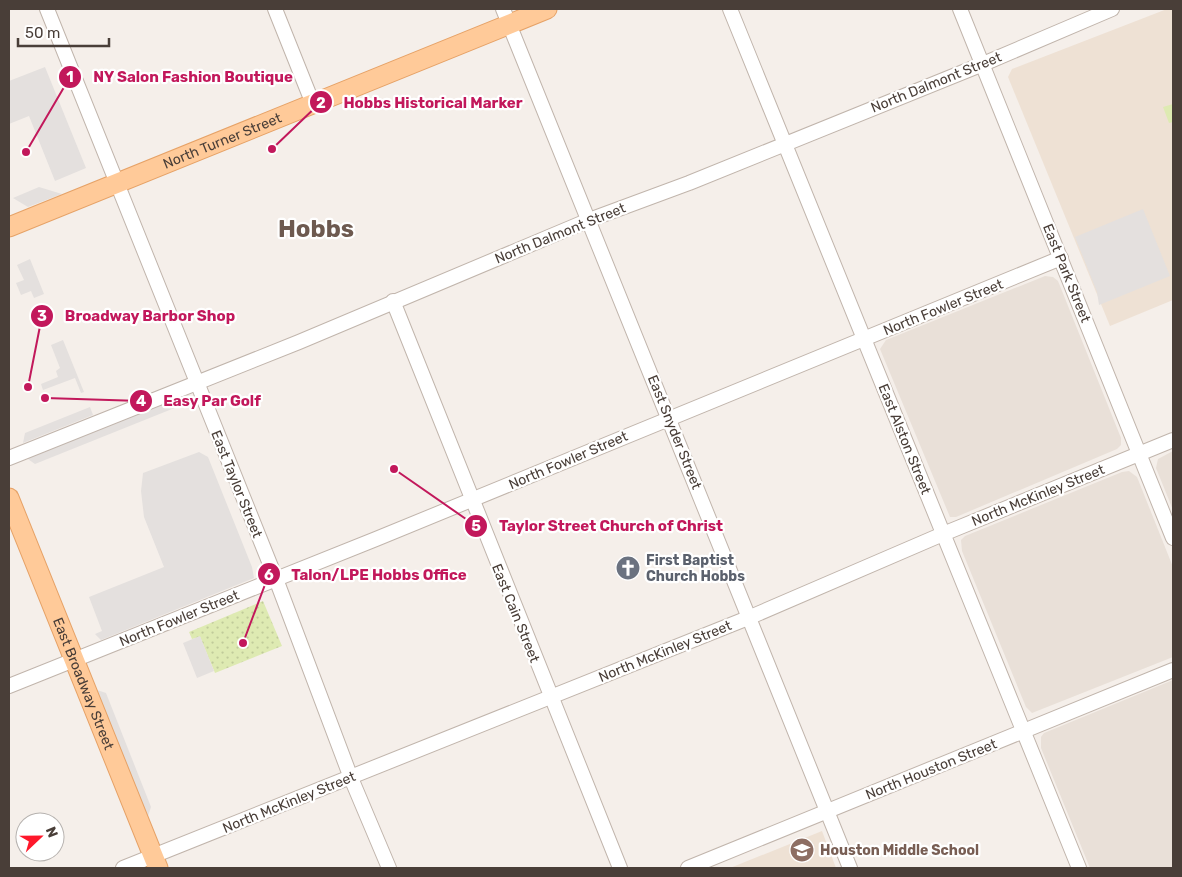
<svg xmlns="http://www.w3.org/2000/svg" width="1182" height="877" font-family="Rubik,sans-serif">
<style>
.residential{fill:#e9e0d8}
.education{fill:#eee1d4}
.grass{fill:url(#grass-dots)}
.park{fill:url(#park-tufts)}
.parking{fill:#e4e0de}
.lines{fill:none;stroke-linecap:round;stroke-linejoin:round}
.minor-casing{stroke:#c1b5ac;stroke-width:16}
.major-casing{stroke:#e6a267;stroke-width:21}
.minor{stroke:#fff;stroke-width:14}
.major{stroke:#ffca99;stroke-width:19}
.labels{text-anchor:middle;stroke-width:4.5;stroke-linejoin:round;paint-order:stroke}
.street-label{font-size:14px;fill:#493e38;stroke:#fff}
.worship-label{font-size:14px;font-weight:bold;fill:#5b616d;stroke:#fff;text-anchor:start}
.education-label{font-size:14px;font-weight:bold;fill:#785e54;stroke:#fff;text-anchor:start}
.town-label{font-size:24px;font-weight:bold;fill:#6d594f;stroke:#fff}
.leader{fill:none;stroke:#c2185b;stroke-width:2}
.callout-dot{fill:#c2185b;stroke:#fff;stroke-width:2}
.mark-label{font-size:15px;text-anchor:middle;font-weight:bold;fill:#fff}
.callout-label{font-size:15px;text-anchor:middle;font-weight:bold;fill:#c2185b;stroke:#fff;stroke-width:4.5;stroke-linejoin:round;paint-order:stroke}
</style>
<defs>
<pattern id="grass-dots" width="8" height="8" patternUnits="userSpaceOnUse" patternTransform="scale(1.25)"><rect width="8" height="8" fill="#deeab2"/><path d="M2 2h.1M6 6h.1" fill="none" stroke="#c0ca9a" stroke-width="1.8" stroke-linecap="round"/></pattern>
<pattern id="park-tufts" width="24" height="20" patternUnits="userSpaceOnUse" patternTransform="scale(1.25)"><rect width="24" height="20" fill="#deeab2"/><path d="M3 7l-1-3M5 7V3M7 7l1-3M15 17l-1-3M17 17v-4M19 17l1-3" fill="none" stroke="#c0ca9a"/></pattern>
</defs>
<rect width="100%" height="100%" fill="#f5efea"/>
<g class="residential">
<polygon points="1045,276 1053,277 1058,281 1121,438 1121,445 1117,449 956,517 950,517 880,349 886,340"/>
<polygon points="1173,451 1173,510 1156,468 1158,459"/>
<polygon points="1129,471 1137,477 1173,567 1173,657 1032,713 1026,707 962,551 961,540 965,536 1122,472"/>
<polygon points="1173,680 1173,868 1090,868 1041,748 1041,737 1044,733"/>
</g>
<g class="education">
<polygon points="1167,9 1173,9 1173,300 1110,326 1008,77 1012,69"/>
<polygon points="822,831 836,868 730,868"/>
</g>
<polygon class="grass" points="263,601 282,646 215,673 200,637 192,639 189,632"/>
<polygon class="park" points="1173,104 1173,122 1169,123 1163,107"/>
<g class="parking">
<polygon points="45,67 86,168 55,181 29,116 9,124 9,81"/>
<polygon points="39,187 62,194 28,207 13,198"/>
<polygon points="1143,209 1170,276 1099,305 1097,292 1075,237"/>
<polygon points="30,259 44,294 34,298 31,291 21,295 16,283 24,280 17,265"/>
<polygon points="63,340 84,392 81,393 75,378 43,390 41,384 58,377 56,371 60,368 51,345"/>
<polygon points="166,401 177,407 35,464 25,457"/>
<polygon points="90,407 93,415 23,443 25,433"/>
<polygon points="199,452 208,457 252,567 254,578 101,640 95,634 102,631 89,597 164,567 144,517 141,491 143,473"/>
<polygon points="200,636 214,671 197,678 183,643"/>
<polygon points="94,689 106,693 151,807 147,819"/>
</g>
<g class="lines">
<defs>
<g id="minor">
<polyline points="47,9 276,579 351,778 389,868"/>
<polyline points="275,9 313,104"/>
<polyline points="503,9 850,868"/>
<polyline points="730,9 1079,868"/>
<polyline points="960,9 1173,538"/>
<polyline points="393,301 620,868"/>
<polyline points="9,458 299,342 589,220 689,183 983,64 1112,9"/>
<polyline points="9,686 376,539 1061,258"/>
<polyline points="123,868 748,618 943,534 1173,440"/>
<polyline points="688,868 1173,670"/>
</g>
<g id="major">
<path id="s1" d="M9,227L547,9"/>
<path id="s2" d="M9,498L158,868"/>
</g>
</defs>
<use href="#minor" class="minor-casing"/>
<use href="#major" class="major-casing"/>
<use href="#minor" class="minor"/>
<use href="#major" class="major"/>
</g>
<defs>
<symbol id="church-disc" viewBox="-11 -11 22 22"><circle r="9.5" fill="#6b7280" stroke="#fff"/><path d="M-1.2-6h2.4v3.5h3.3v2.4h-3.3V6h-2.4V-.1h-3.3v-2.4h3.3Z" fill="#fff"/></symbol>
<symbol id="school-disc" viewBox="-11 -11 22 22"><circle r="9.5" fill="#8d6e63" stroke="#fff"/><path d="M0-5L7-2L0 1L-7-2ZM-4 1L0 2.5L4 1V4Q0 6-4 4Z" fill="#fff"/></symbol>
</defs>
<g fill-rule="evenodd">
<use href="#church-disc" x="614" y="554" width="28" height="28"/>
<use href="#school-disc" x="788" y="836" width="28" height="28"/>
</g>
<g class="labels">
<g class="street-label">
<text transform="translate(936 82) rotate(-22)" y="5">North Dalmont Street</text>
<text dy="5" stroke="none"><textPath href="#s1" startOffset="230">North Turner Street</textPath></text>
<text transform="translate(560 233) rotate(-22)" y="5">North Dalmont Street</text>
<text transform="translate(1067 273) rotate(68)" y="5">East Park Street</text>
<text transform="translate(943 307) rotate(-22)" y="5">North Fowler Street</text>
<text transform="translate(675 432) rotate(68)" y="5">East Snyder Street</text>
<text transform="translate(905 439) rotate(68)" y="5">East Alston Street</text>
<text transform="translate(568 460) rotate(-23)" y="5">North Fowler Street</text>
<text transform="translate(237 484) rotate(68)" y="5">East Taylor Street</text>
<text transform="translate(1038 495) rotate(-22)" y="5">North McKinley Street</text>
<text transform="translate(516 613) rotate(68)" y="5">East Cain Street</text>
<text transform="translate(179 618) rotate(-22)" y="5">North Fowler Street</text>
<text transform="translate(665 651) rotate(-22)" y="5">North McKinley Street</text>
<text dy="5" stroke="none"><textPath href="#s2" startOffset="200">East Broadway Street</textPath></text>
<text transform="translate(931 769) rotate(-22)" y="5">North Houston Street</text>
<text transform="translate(289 802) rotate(-22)" y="5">North McKinley Street</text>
</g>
<g class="worship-label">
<text x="646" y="565">First Baptist<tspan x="646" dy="16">Church Hobbs</tspan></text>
</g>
<g class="education-label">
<text x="820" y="855">Houston Middle School</text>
</g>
<g class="town-label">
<text x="316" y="237">Hobbs</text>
</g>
</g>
<path class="leader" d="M26 152L70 77M272 149L321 102M28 387L42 316M45 398L141 401M394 469L476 526M243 643L269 574"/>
<g class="callout-dot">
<circle cx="26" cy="152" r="5"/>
<circle cx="272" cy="149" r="5"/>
<circle cx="28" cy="387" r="5"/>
<circle cx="45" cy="398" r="5"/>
<circle cx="394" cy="469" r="5"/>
<circle cx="243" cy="643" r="5"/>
<circle cx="70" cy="77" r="12"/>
<circle cx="321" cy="102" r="12"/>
<circle cx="42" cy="316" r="12"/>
<circle cx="141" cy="401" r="12"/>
<circle cx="476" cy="526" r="12"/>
<circle cx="269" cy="574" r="12"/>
</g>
<g class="mark-label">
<text x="70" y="82">1</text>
<text x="321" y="108">2</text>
<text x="42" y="321">3</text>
<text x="141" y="406">4</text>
<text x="476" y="531">5</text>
<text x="269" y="580">6</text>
</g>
<g class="callout-label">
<text x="193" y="82">NY Salon Fashion Boutique</text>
<text x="433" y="108">Hobbs Historical Marker</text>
<text x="150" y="321">Broadway Barbor Shop</text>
<text x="212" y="406">Easy Par Golf</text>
<text x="611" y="531">Taylor Street Church of Christ</text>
<text x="379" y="580">Talon/LPE Hobbs Office</text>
</g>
<rect width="1182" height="877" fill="none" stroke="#493e38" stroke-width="20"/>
<g transform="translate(40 837) rotate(68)"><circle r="24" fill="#ffffff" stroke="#b6b2af"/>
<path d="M0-4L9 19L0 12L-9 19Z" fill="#fe182b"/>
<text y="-8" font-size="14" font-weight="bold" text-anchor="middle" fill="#493e38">N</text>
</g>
<path d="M18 38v8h91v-8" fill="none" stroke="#493e38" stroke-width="2.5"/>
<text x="25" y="38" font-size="15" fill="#493e38" stroke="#ffffff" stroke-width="4" paint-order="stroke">50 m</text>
</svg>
